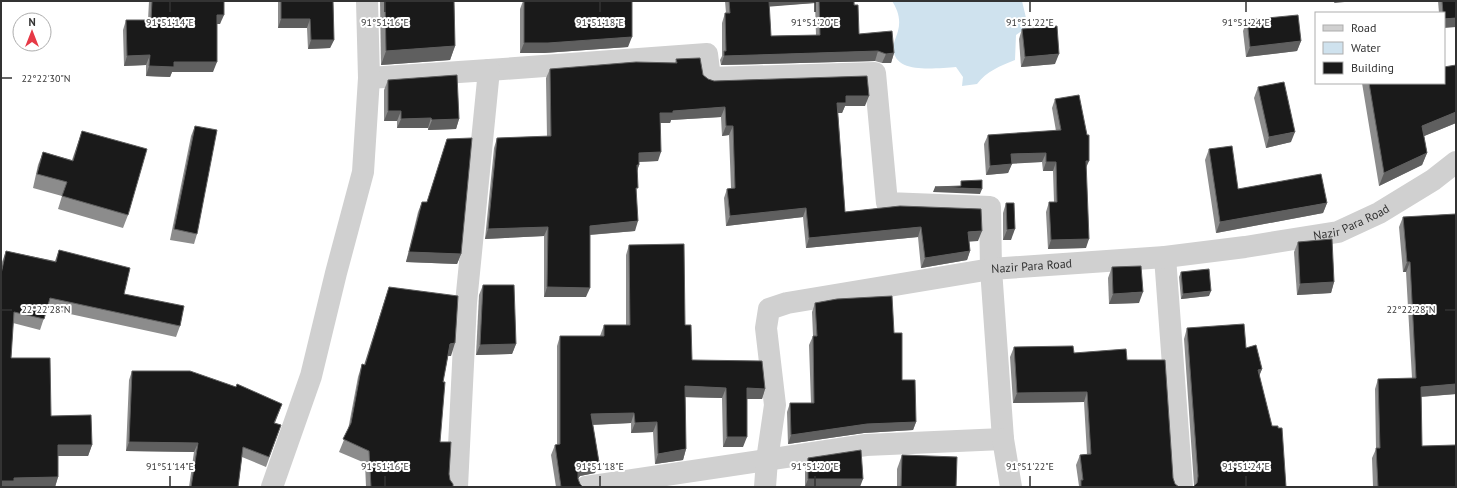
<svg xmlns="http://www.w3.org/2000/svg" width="1457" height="488" font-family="'PT Sans',sans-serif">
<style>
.water{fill:#cfe2ee}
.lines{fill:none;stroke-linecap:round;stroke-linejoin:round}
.street{stroke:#d0d0d0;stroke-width:22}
.wall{fill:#8c8c8c;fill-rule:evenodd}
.shaded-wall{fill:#5f5f5f}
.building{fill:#1a1a1a;stroke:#5f5f5f}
.ticks{fill:none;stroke:#333;stroke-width:1.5}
.labels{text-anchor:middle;stroke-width:4;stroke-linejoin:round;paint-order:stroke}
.street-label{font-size:12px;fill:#333;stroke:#fff}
.ticks-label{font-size:10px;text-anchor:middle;fill:#333;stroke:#fff;stroke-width:4;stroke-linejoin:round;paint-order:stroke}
</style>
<rect width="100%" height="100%" fill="#fff"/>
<path class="water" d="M892,1H1022L1027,22L1026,28L1016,35L1015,60C1000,66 987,71 977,84L962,86L963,77L956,67C936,68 888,76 894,43C895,39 897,35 898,31C901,20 898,10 892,1Z"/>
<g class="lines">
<g class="street">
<polyline points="489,70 707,54 710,78 875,73 887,203 990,207 991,269 1003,439 866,445 586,487"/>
<polyline points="369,78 489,70 466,303 457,487"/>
<polyline points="1165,257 1182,487"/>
<polyline points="1003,439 1011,487"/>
<polyline points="272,487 311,376 336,273 363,172 369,78 367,1"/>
<path id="s1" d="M765,487L767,460L775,405L766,328L769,309L787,303L991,269L1165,257L1245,247L1338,232L1379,213L1433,180L1456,162"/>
</g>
</g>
<g class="wall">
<polygon points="149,1 224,1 220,24 217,24 213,72 172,72 170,77 146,76 146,65 124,66 123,30 126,20 148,20"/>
<polygon points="278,1 333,1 334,40 330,48 308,49 307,28 278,28"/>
<polygon points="380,1 454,1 455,46 450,60 381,65"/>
<polygon points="523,1 632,1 628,47 544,53 520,53 520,9"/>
<path d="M725,1H854L859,34L894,53L891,63H882L875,61L721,65L720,60L722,56V23L725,13H726ZM815,3L816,35L771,36L769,6Z"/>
<polygon points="1438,1 1456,1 1444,13 1439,13"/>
<polygon points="1247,20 1301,41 1297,51 1246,57 1243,31"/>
<polygon points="1022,29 1055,64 1021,67 1019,39"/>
<polygon points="676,59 703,75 708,79 714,81 865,106 845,106 842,113 838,113 845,212 900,206 978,241 969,241 970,251 967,260 921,268 918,237 806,248 803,217 726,226 724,198 727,189 731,188 729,135 722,136 721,117 671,120 670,123 660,123 658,161 639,162 639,165 637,171 635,231 590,235 586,297 544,297 544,236 485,239 494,148 497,138 547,137 546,78 550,69 675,63"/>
<polygon points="1456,65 1456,123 1424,136 1427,153 1422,165 1379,186 1362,83 1444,83"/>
<polygon points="388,80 459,119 456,129 428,130 428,128 397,128 397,121 384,121 384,90"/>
<polygon points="1258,87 1291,142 1266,148 1254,98"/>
<polygon points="1055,99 1086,167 1086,248 1048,249 1046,212 1049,202 1054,202 1053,171 1043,171 1042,162 1012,163 1008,173 986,175 984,144 988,135 1056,131 1052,108"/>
<polygon points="195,126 197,234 194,244 170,240 191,136"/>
<polygon points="82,131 128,215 123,228 58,209 62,196 33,188 38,165 43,152 72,160"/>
<polygon points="447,139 461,254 457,264 406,262 418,212 422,202 427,202"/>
<polygon points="1209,149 1238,189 1327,203 1323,213 1216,233 1205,160"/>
<polygon points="1006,203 1011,240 1003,240 1003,213"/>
<polygon points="1456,214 1456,394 1421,397 1422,446 1456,487 1373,487 1372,458 1376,449 1375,389 1378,379 1412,378 1406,272 1403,272 1399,227 1403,217"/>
<polygon points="1298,242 1334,282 1331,293 1297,295 1294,252"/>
<polygon points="629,245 685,325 692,360 765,389 762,399 747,399 743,447 723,447 722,398 685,397 686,449 683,460 655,464 653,432 631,433 631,423 593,425 599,462 595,473 580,476 578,479 580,484 583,487 556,487 551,455 555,445 557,445 557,346 560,336 600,336 604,325 626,325 626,255"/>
<polygon points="59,250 124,294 180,326 176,337 47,309 40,330 13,323 11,358 51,416 92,445 88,456 58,456 58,477 55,487 1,487 1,266 2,262 6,251 55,261"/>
<polygon points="1112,267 1139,303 1109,304 1108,278"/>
<polygon points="1181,272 1209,296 1181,299 1179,277"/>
<polygon points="483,285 516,344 512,354 476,355 479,295"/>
<polygon points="389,287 451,356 448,356 443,382 440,442 450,480 453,487 366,487 365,463 339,452 348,430 358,377 362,364 364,365 385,299"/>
<polygon points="815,303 894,333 902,380 916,422 913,430 864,433 788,444 787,412 790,403 811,403 809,345 813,336 812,312"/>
<polygon points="1187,328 1246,348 1262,369 1259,376 1286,487 1194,485 1184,339"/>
<polygon points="1014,347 1074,353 1127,360 1175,484 1179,487 1078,487 1079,486 1076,465 1080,455 1087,454 1084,402 1013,403 1010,357"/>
<polygon points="132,371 282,404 275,423 281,425 266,467 242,457 238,487 189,487 194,452 126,451 129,380"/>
<polygon points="902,455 956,487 897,487 897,469"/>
<polygon points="808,458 860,487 805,487 805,467"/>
</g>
<g class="shaded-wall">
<polygon points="767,1 816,1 815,3 765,7"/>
<polygon points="1335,1 1355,1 1334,3"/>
<polygon points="217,15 224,15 220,24 213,24"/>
<polygon points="1456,18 1456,27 1444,28 1444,19"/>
<polygon points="281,19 310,19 307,28 278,28"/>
<polygon points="632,37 628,47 544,53 520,53 524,43"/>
<polygon points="311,40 334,40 330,48 308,49"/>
<polygon points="1301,41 1297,51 1246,57 1250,47"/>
<polygon points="455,46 450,60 381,65 386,51"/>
<polygon points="878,51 875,61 721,65 724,56"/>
<polygon points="894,53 891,63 882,63 886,54"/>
<polygon points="1059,54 1055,64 1021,67 1025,57"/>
<polygon points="150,55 146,65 124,66 127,56"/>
<polygon points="174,62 217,62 213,72 172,72 170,77 146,76 149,66"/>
<polygon points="846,96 869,96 865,106 845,106 842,113 833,113 837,103"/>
<polygon points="725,107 721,117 671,120 670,123 657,123 660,113 673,111"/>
<polygon points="388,111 401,111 397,121 384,121"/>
<polygon points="1456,112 1456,123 1417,139 1422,126"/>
<polygon points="431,118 428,128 397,128 401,119"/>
<polygon points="459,119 456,129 428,130 432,120"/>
<polygon points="726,126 733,126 729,135 722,136"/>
<polygon points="1295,132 1291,142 1266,148 1269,137"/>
<polygon points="661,152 658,161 635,162 639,153"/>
<polygon points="1046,153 1042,162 1008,164 1011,154"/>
<polygon points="1427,153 1422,165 1379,186 1384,173"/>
<polygon points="1086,161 1089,161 1085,170"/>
<polygon points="1046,162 1056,162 1053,171 1043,171"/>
<polygon points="1012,164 1008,173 986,175 990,166"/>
<polygon points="637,165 639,165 636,174"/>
<polygon points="935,187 982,189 980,194 933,192"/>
<polygon points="1327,203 1323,213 1216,233 1220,222"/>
<polygon points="806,208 803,217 726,226 730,216"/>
<polygon points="638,221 635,231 587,235 590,226"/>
<polygon points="548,227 544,236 485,239 488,229"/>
<polygon points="921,227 918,237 806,248 809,238"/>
<polygon points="1015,229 1011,240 1003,240 1007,230"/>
<polygon points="982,231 978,241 965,242 968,232"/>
<polygon points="1089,239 1086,248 1048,249 1051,240"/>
<polygon points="970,251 967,260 921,268 925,258"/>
<polygon points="409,252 461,254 457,264 406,262"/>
<polygon points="1407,262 1410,262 1406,272 1403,272"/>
<polygon points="1334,282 1331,293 1297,295 1300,284"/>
<polygon points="547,287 590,288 586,297 544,297"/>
<polygon points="1211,291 1209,296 1181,299 1183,294"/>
<polygon points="1143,292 1139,303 1109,304 1113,294"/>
<polygon points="455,343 451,356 446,356 450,344"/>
<polygon points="516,344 512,354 476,355 480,345"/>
<polygon points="1262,369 1258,379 1258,370"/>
<polygon points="1456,384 1456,394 1417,397 1421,387"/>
<polygon points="685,386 726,388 722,398 681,397"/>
<polygon points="747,388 765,389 762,399 743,399"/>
<polygon points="1087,392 1084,402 1013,403 1017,393"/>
<polygon points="634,413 631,423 587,425 591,414"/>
<polygon points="657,422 653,432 631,433 635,423"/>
<polygon points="916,422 913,430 864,433 788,444 791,435 867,424"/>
<polygon points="727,437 747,437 743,447 723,447"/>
<polygon points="129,442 198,443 194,452 126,451"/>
<polygon points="58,445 92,445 88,456 54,456"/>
<polygon points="686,449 683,460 655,464 658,454"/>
<polygon points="599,462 595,473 580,476 574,483 578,472 584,465"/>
<polygon points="58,477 55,487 1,487 1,481 14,478"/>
<polygon points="808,479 863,479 860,487 805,487"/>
</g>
<g class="building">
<polygon points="152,1 224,1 224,15 217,15 217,62 174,62 174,67 149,66 150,55 127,56 126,20 151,20"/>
<polygon points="281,1 333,1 334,40 311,40 310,19 281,19"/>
<polygon points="385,1 454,1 455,46 386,51"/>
<polygon points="524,1 632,1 632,37 548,43 524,43"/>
<polygon points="729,1 769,1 771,36 820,35 819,1 854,1 854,5 858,5 859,34 892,31 894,53 886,54 878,51 724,56 724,51 726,51 725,13 730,13"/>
<polygon points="1442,1 1456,1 1456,18 1444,19 1444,13 1443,13"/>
<polygon points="1298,15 1301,41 1250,47 1247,20"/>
<polygon points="1057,26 1059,54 1025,57 1022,29"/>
<polygon points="700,58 703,75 708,79 714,81 867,76 869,96 846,96 846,103 837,103 845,212 900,206 981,209 982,231 968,232 970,251 925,258 921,227 809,238 806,208 730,216 727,189 735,188 733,126 726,126 725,107 673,111 673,113 660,113 661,152 639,153 639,165 637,165 638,188 636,188 638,221 590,226 590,288 547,287 548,227 488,229 497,138 551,136 550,69 636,62 677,63 676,59"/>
<polygon points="1456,65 1456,112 1422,126 1427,153 1384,173 1369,83 1444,83 1444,67"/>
<polygon points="457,75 459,119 432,120 431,118 401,119 401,111 388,111 388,80"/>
<polygon points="1284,82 1295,132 1269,137 1258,87"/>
<polygon points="1079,95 1087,135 1089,135 1089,161 1086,161 1089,239 1051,240 1049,202 1057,202 1056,162 1046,162 1046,153 1011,154 1012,164 990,166 988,135 1061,130 1055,99"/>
<polygon points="195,126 217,130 197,234 174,229"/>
<polygon points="82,131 147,149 128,215 62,196 67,182 37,174 43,152 73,161"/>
<polygon points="472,138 461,254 409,252 422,202 427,202 447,139"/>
<polygon points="1232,146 1238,189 1321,174 1327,203 1220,222 1209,149"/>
<polygon points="982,180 982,189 935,187 961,186 961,181"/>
<polygon points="1006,203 1014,203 1015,229 1007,230"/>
<polygon points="1456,214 1456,384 1421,387 1422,446 1456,445 1456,487 1378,487 1376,448 1380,448 1378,379 1416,378 1410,262 1407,262 1403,217"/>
<polygon points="1332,239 1334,282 1300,284 1298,242"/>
<polygon points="684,244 685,325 691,325 692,360 762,361 765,389 747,388 747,437 727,437 726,388 685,386 686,449 658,454 657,422 635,423 634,413 591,414 599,462 584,465 578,472 578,479 580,484 583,487 561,487 555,445 560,444 560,336 604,336 604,325 630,325 629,245"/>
<polygon points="59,250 130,268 124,294 184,306 180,326 50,298 44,319 14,312 11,358 50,358 51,416 91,415 92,445 58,445 58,477 14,478 14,481 1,481 1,274 6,251 56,262"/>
<polygon points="1141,266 1143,292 1113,294 1112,267"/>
<polygon points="1209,269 1211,291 1183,294 1181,272"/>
<polygon points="483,285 514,285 516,344 480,345"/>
<polygon points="389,287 458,296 455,343 450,344 443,382 445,382 440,442 451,442 449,474 450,480 453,484 453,487 371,487 369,451 343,439 351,423 362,364 365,365"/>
<polygon points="892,296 894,333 902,333 902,380 915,380 916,422 867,424 791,435 790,403 814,403 813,336 817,336 815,303 837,299"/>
<polygon points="1244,324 1246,348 1256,345 1262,369 1258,370 1272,426 1278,426 1278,428 1282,428 1286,487 1193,487 1197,483 1198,476 1187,328"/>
<polygon points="1073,346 1074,353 1126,349 1127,360 1165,360 1173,478 1175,484 1179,487 1081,487 1081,480 1083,480 1080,455 1091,454 1087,392 1017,393 1014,347"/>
<polygon points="132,371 190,371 236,387 237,384 282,404 274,423 281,425 269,457 243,447 238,487 191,487 198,443 129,442"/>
<polygon points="861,450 863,479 808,479 808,458"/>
<polygon points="902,455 957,457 956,487 901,487"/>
</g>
<path class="ticks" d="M170,2V12M385,2V12M600,2V12M815,2V12M1030,2V12M1246,2V12M2,78H12M2,310H12M1445,310H1455M170,476V486M385,476V486M600,476V486M815,476V486M1030,476V486M1246,476V486"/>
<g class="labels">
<g class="street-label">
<text dy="4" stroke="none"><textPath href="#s1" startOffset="770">Nazir Para Road</textPath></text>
<text dy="4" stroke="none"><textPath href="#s1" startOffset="446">Nazir Para Road</textPath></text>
</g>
</g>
<g class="ticks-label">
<text x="170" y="26">91°51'14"E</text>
<text x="385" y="26">91°51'16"E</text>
<text x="600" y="26">91°51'18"E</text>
<text x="815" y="26">91°51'20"E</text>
<text x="1030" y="26">91°51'22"E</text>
<text x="1246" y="26">91°51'24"E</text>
<text x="46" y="82">22°22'30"N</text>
<text x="46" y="313">22°22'28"N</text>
<text x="1411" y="313">22°22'28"N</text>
<text x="170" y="470">91°51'14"E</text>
<text x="385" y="470">91°51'16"E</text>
<text x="600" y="470">91°51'18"E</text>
<text x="815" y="470">91°51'20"E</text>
<text x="1030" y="470">91°51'22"E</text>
<text x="1246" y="470">91°51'24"E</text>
</g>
<rect width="1457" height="488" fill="none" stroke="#333333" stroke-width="4"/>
<rect x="1315" y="12" width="130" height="72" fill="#ffffff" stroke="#adadad"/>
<rect x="1323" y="25" width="20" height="6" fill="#d0d0d0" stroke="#adadad"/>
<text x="1351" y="32" font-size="12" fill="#333333">Road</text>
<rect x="1323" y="42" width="20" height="12" fill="#cfe2ee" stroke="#adadad"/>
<text x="1351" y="52" font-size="12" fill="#333333">Water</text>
<rect x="1323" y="62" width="20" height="12" fill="#1a1a1a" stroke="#adadad"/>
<text x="1351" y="72" font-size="12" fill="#333333">Building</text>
<g transform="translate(32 32)"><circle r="19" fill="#ffffff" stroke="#adadad"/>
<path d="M0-3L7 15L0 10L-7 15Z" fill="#e63946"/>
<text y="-6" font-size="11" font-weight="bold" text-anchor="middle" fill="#333333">N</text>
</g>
</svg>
